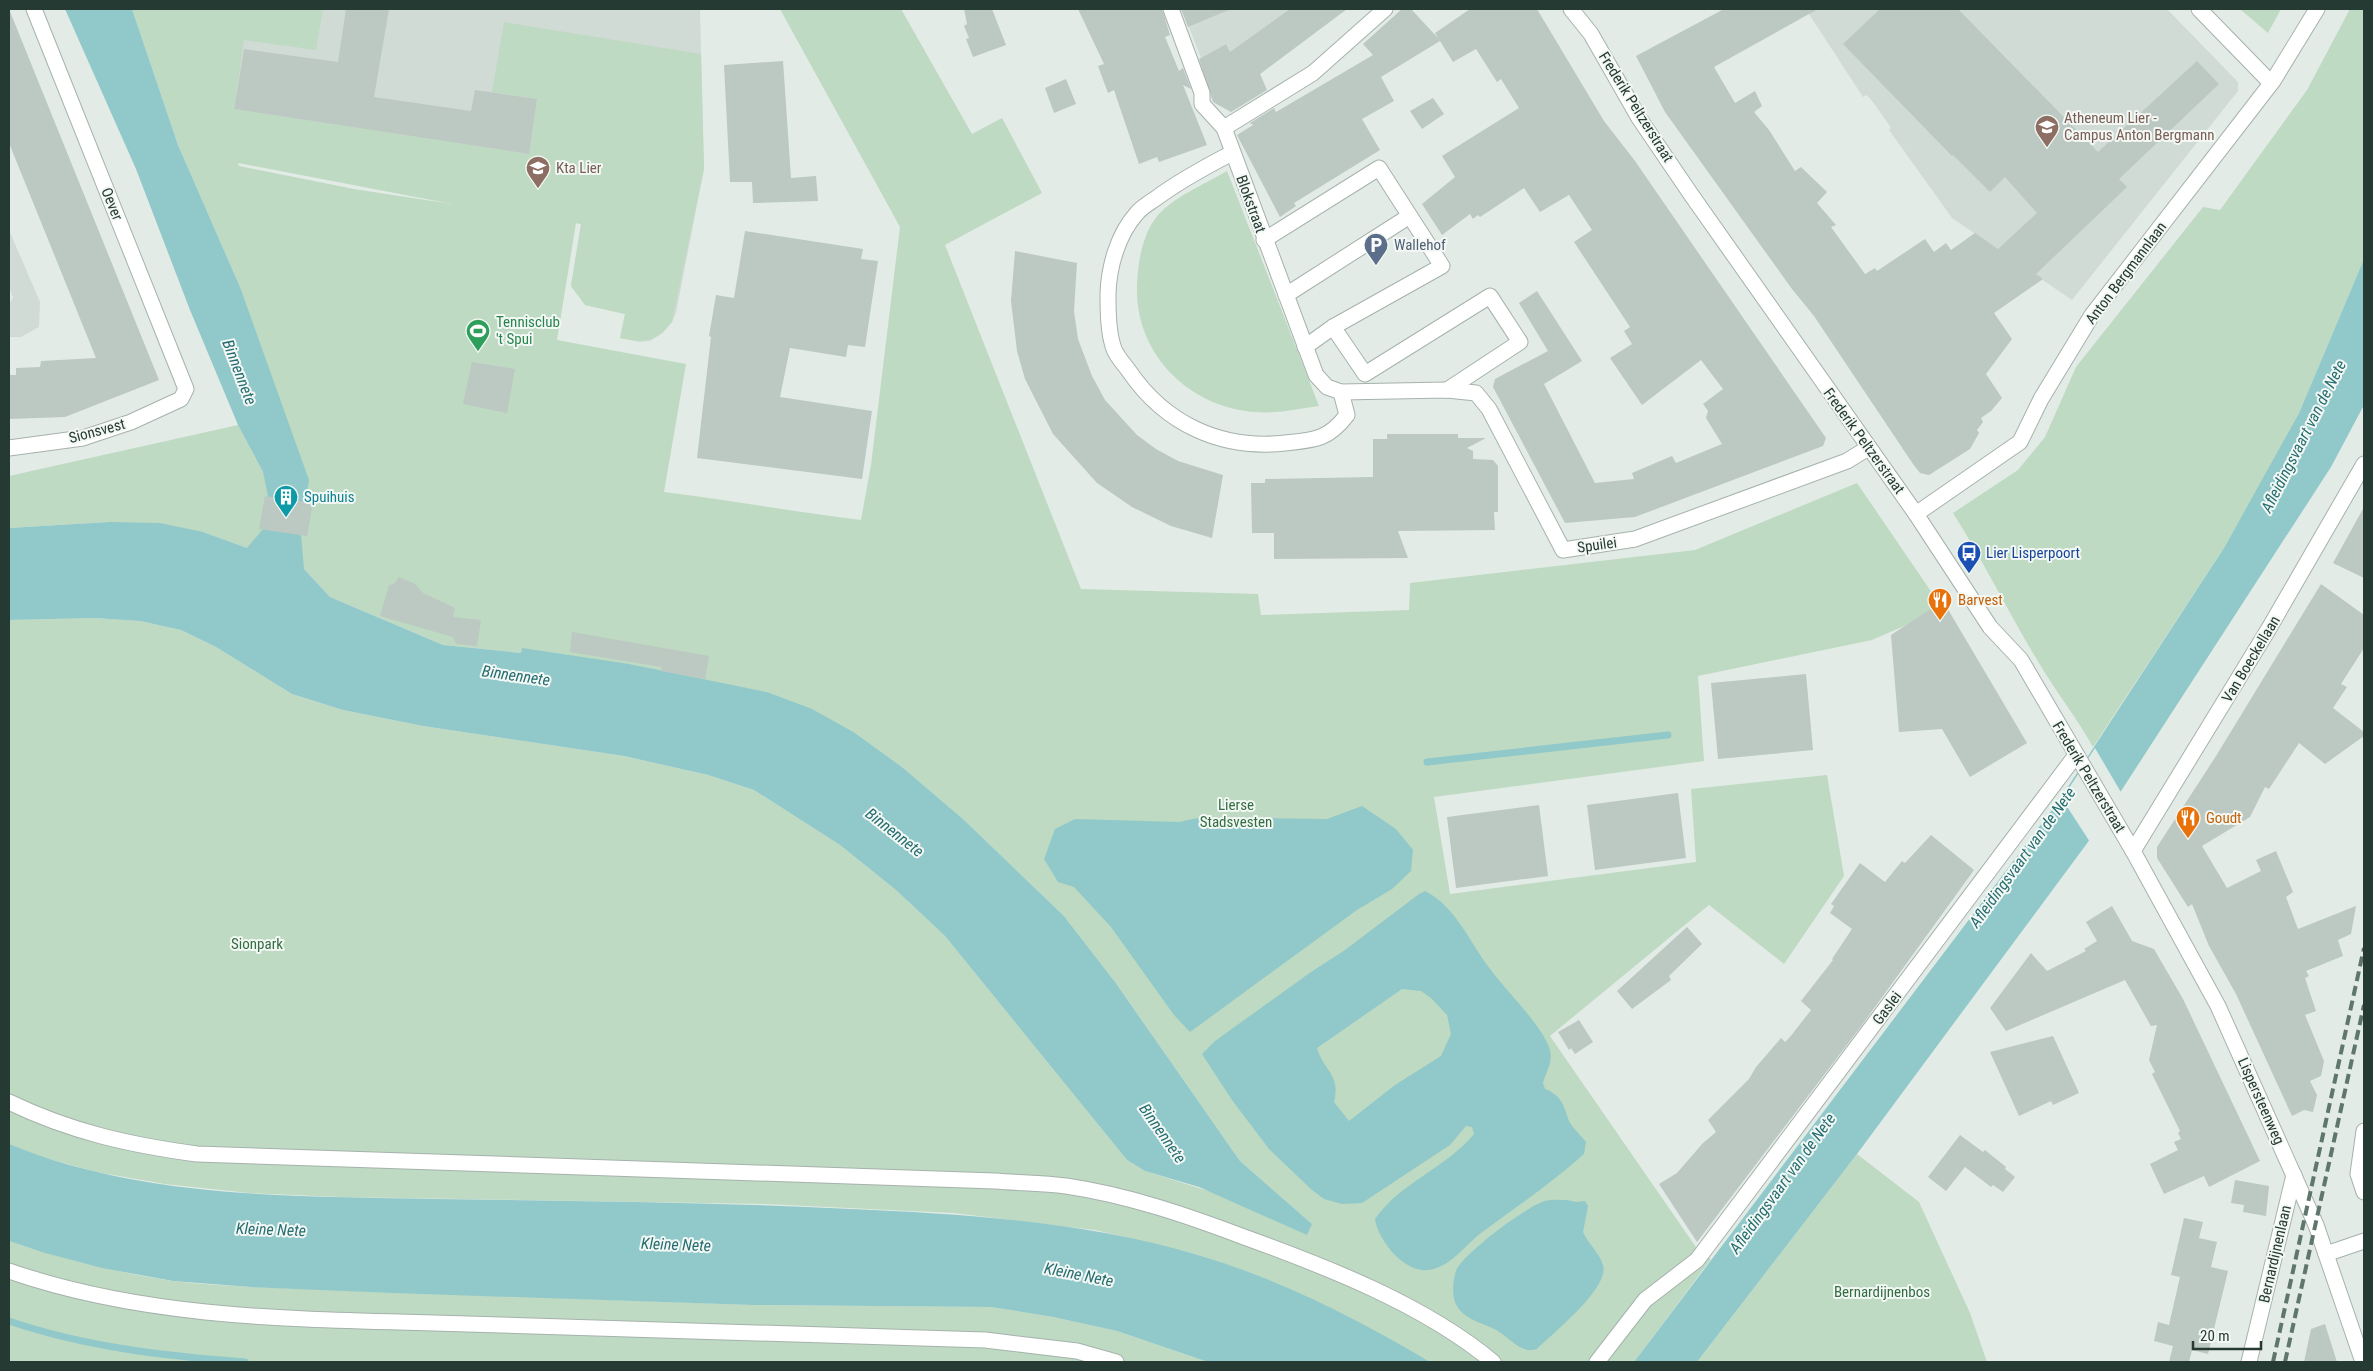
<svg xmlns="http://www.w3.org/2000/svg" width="2373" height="1371" font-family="'Roboto Condensed',sans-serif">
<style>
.built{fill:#d1dbd5}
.green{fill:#bedac2;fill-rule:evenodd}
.water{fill:#91c8ca;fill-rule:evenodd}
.pier{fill:#e3ebe6}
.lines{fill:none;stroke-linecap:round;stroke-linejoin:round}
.stream{stroke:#91c8ca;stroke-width:7}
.building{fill:#bcc8c2}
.minor-casing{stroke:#a6b2ac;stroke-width:17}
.minor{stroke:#fff;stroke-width:15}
.rail{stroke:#5f766d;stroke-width:4;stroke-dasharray:10 5;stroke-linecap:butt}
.labels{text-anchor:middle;stroke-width:4;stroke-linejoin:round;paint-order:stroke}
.street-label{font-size:15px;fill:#253a32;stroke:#f3f8f5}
.education-label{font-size:15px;fill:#785e54;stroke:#f3f8f5;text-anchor:start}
.service-label{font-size:15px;fill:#4e5e75;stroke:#f3f8f5;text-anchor:start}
.leisure-label{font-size:15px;fill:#27864d;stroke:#f3f8f5;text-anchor:start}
.culture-label{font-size:15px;fill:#0d838f;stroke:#f3f8f5;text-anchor:start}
.transit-label{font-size:15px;fill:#164399;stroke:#f3f8f5;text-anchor:start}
.food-label{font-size:15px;fill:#c56008;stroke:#f3f8f5;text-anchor:start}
.park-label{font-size:15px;fill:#336d42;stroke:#f3f8f5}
.water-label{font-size:16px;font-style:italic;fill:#256d70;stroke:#f3f8f5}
</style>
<rect width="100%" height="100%" fill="#e3ebe6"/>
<g class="built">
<polygon points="322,9 700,9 704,169 676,313 672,322 663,333 650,341 639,342 620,338 625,314 585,305 571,286 581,224 487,210 227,160 174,29"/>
<polygon points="1182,9 1347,9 1260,74 1235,62 1226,44 1201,58"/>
<polygon points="1809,9 2167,9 2238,82 2238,91 2072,300 1952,218 1889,130 1891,128 1876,106 1867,95 1863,97 1809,14 1807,11"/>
<polygon points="9,230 40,302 39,327 21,337 9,337 9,304 13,298 9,286"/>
</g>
<g class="green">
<path d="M132,9H323L316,50L244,40L234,109L529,154L537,99L492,92L504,22L701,54L704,169L672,322C654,343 645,343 620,338L625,314L585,305L571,286L581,224L576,223L557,340L686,364L664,492C730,500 795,512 861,520L871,465L900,227L780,9H901L972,134L1002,118L1042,193L945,245L1081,589L1258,594L1261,615L1409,610L1410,583L1695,550L1857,483L1943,609L1872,640L1698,676L1704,761L1434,797L1450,894L1696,862L1691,789L1827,775L1844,876L1784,964L1709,905L1550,1036L1698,1250L1711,1259L1634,1362H1430L1298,1293L1199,1255L1095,1230L953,1213L765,1204L340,1197L249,1193L165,1184L96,1172L35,1155L9,1144V620L94,618L140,621L181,630L216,647L292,694L343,710L423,726L624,756L708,775L754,790L840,845L896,890L945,936L1127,1160L1145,1171L1312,1224L1240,1161L1115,982L1064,916L963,819L902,767L855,733L767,692L522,649L521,653L443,645L330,597L304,569L203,532L109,522L9,528V476L238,425L263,472L268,491L240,287L178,145ZM238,163L452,204L354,189L239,166Z"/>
<polygon points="2240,9 2281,9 2268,33"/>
<path d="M2350,9H2364V259L2299,413L2265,475L2224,548L2093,747C2077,718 2056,692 2039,663C2009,614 1984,562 1953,513L2018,470L2045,437L2076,367L2203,207L2220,210L2307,90Z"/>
<path d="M1227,171L1319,406C1298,409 1276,414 1255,412C1188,407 1134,353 1137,284C1138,263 1142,237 1155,219C1169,199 1205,184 1227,171Z"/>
<polygon points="1857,1154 1919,1202 1970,1313 1987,1362 1697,1362"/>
<path d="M9,1241C62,1259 116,1272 172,1281C198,1284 225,1285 251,1287L752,1305L991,1307L1053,1317L1117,1331L1208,1362H9Z"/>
</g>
<g class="water">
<polygon points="65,9 132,9 178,145 240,287 309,480 301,534 304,569 330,597 443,645 521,653 522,648 629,664 767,692 812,709 855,733 902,767 963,819 1064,916 1115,982 1240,1161 1312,1224 1307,1235 1199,1187 1145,1171 1127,1160 945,936 896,890 840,845 754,790 708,775 624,756 423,726 343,710 292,694 216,647 181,630 140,621 94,618 9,620 9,528 109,522 160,523 203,532 247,548 263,529 268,496 263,472 238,425 190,310 136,169"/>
<polygon points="2364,259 2364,405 2331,467 2088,842 1857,1154 1697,1362 1634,1362 2058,802 2224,548 2299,413"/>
<polygon points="1362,806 1396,829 1413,850 1411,871 1392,889 1357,910 1190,1032 1174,1015 1111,927 1074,887 1058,882 1044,859 1055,829 1075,819 1179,822 1198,818 1211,826 1246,818 1327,819"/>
<path d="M1425,891C1457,907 1470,944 1491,970C1506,991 1543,1026 1550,1050C1553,1063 1546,1072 1543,1083L1545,1089C1563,1096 1563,1106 1570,1123C1574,1129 1581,1136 1586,1142L1584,1154C1552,1183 1516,1207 1481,1233C1465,1245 1450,1268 1428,1270C1404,1273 1378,1240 1375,1219C1402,1181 1445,1169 1474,1134L1472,1127L1466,1126L1450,1145L1362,1203L1342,1204L1324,1199L1312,1190L1269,1149L1232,1100L1202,1054L1215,1041L1311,972L1345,950L1419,894ZM1402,989L1421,991L1431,998L1447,1015L1451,1034L1441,1056L1395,1085L1349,1121L1334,1102C1341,1074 1324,1072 1317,1048Z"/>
<path d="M9,1144C142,1199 293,1196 434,1199C573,1201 712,1202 851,1209C968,1214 1086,1222 1198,1255C1279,1279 1358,1319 1430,1362H1208L1117,1331L1053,1317L991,1307L752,1305L393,1293L251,1287L173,1281L102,1268L45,1253L9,1241Z"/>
<path d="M1567,1200L1576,1202L1585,1201L1588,1206L1583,1232C1588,1243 1600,1254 1603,1265C1610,1288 1552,1334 1537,1349C1523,1354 1512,1341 1501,1333C1487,1323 1462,1321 1455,1302C1452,1293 1453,1280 1456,1271C1461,1255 1527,1206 1545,1201C1552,1199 1560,1200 1567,1200Z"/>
</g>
<polygon class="pier" points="2095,748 2122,794 2090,842 2062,799"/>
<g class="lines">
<g class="stream">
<polyline points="1427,762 1668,735"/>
<path d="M9,1321C85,1347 165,1356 245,1362"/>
</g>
</g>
<g class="building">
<polygon points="9,9 159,380 65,417 9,419 9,375 16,375 16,368 40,367 41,361 96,358 9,143"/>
<polygon points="346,9 389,9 374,97 471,111 475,90 537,99 529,154 234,109 244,49 338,62"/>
<polygon points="964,9 992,9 1006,45 973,57 966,39 969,38 964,26 967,24"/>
<polygon points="1078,9 1162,9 1170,35 1165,37 1179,71 1183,68 1191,89 1183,85 1207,145 1159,162 1157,157 1139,164 1114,90 1108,93 1098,66 1104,64"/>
<polygon points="1181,9 1231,9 1188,27"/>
<polygon points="1290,9 1347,9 1260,74 1267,90 1231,112 1213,102 1199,59 1226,44 1230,52"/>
<polygon points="1402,9 1411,9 1438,38 1435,33 1470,9 1537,9 1604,121 1635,161 1826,438 1823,446 1635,517 1565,523 1493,387 1495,379 1548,351 1519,303 1537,291 1582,361 1544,384 1595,483 1634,479 1632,473 1672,456 1676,463 1722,444 1706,418 1708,411 1703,404 1723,389 1701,360 1642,405 1610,358 1632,344 1624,331 1630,327 1574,242 1592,230 1569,195 1540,212 1524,188 1480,217 1478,215 1473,219 1470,214 1442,235 1422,204 1455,177 1442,156 1519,108 1501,79 1497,82 1476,49 1453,62 1440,41 1381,77 1394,101 1362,119 1380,150 1294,203 1296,206 1280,217 1237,135 1253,125 1250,123 1274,108 1276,112 1373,55 1363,44"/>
<polygon points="1724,9 1818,9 1714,67 1735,103 1755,91 1762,106 1754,112 1769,130 1795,171 1801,167 1827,192 1817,203 1836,225 1831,227 1865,274 1875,268 1877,271 1925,239 1934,252 1946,243 1951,250 1975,233 1998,249 2037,213 2005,177 1990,192 1953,155 1952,156 1843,44 1880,9 1958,9 2098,152 2197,61 2219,84 2119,179 2127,187 2036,274 2043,279 1994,313 2012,339 1986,374 2002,398 1991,411 1981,418 1983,422 1977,430 1979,433 1970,449 1929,475 1920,473 1913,464 1814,316 1792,289 1665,112 1636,56"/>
<polygon points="783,61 791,178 816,176 818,201 753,203 752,182 730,182 724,65"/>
<polygon points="1066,79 1076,104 1054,113 1045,88"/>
<polygon points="1433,98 1444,114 1422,129 1410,111"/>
<polygon points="745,231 863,249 861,259 878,261 865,347 848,345 846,357 790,348 780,397 872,411 862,479 697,458 711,337 709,336 716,295 734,298"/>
<polygon points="1015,251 1077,263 1074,311 1078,339 1092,376 1105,400 1137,435 1156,449 1178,461 1223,475 1212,538 1171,526 1132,507 1097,483 1053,434 1025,379 1017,351 1011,301"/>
<polygon points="472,362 515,369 507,413 463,404"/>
<polygon points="1387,434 1458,434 1458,438 1486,438 1467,448 1473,451 1473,459 1493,460 1498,466 1498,512 1494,512 1495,530 1398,531 1408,558 1274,559 1274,533 1252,533 1251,483 1265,483 1265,479 1373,477 1373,439 1387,439"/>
<polygon points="265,496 313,503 307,536 259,529"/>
<polygon points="2364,507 2364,578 2333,563"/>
<polygon points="399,577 415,584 423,593 455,608 453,617 481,620 477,646 456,644 453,637 380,616 389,585 394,584"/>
<polygon points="2321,584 2364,615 2364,648 2341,684 2347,687 2333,708 2364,732 2364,736 2325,764 2299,743 2269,789 2265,787 2250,817 2202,846 2227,888 2261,871 2256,860 2276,851 2293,892 2286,897 2298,929 2356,906 2351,934 2338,940 2343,956 2306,971 2309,976 2305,978 2316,1011 2305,1015 2324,1061 2321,1076 2310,1081 2317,1095 2313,1112 2304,1110 2292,1116 2236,994 2209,946 2192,904 2188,907 2157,858 2157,847 2216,756"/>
<polygon points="1943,601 2027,743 1970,777 1942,729 1899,732 1891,635"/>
<polygon points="572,632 709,656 705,679 661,671 662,667 570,652"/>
<polygon points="1806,674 1813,750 1718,759 1711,683"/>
<polygon points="1678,793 1686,858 1595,870 1587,805"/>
<polygon points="1539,805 1548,876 1456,888 1447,817"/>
<polygon points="1931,835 1974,870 1862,1025 1697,1242 1659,1184 1677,1173 1703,1143 1716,1132 1708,1120 1749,1079 1756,1067 1781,1038 1785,1042 1790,1037 1811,1010 1801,1001 1833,960 1832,959 1852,929 1830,913 1834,906 1831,904 1860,863 1885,882 1902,861 1905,863"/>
<polygon points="2112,906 2132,941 2154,949 2183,999 2260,1161 2209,1187 2204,1176 2164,1194 2150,1164 2178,1150 2174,1142 2181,1139 2178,1133 2180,1131 2152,1074 2155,1072 2149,1060 2157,1025 2151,1026 2125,980 2006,1031 1990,1008 2031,953 2047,971 2086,951 2084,949 2097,941 2086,922"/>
<polygon points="1687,927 1702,944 1669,976 1671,980 1632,1009 1617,991"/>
<polygon points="1579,1020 1593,1042 1575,1054 1571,1048 1569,1050 1558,1032"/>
<polygon points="2053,1036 2079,1093 2053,1105 2051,1101 2019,1116 1990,1052"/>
<polygon points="1960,1135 1983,1152 1985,1150 2006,1167 2005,1169 2015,1177 2003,1192 1993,1185 1991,1187 1965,1167 1946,1191 1928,1177"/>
<polygon points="2235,1180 2269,1186 2266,1216 2243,1212 2244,1205 2231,1203"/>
<polygon points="2184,1218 2203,1222 2199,1238 2217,1242 2211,1267 2228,1271 2208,1354 2192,1350 2189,1362 2169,1362 2173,1346 2154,1341 2158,1322 2169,1325 2180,1277 2171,1275"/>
<polygon points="2325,1324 2337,1362 2304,1362 2311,1329"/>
</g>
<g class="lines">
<defs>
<g id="minor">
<polyline points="1171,9 1202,93 1202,104 1224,128 1316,375 1327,387 1341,392 1447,390 1476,393 1489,409 1563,550 1635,539 1847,461 1868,448"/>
<polyline points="1571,9 1591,34 1639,118 1690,193 1916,514 1990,627 2021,660 2133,851 2218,1006 2316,1225 2363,1362"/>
<polyline points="2199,9 2271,83"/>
<polyline points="1224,128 1313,73 1385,9"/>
<path d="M1232,153C1205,167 1179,181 1155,199C1149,203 1141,208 1137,213C1118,234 1109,266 1108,293C1108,310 1108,333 1114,349C1117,357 1124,364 1129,371C1165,424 1221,450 1285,443C1314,440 1328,440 1347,415L1341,392"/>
<polyline points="1264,240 1379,168 1442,266 1333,327 1305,347"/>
<polyline points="1286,295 1408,217"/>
<polyline points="1333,327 1365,374 1490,296 1520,342 1447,390"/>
<polyline points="9,448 83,438 131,422 181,399 186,389 34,9"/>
<polyline points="1916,514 2020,442 2041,399 2092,315 2273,81 2317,9"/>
<polyline points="2133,851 2268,630 2364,464"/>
<path d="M9,1102C71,1132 130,1145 197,1154L995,1181C1018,1183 1043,1183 1066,1186C1127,1195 1186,1215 1244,1237C1327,1267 1425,1305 1493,1362"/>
<polyline points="2364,1131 2358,1174 2364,1192"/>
<polyline points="2326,1254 2364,1241"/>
<path d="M9,1271C156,1322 314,1319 467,1324C640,1330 813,1335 985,1340L1077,1351L1116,1362"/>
<polyline points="1597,1362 1645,1300 1697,1260 2076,755"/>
<polyline points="2249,1362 2294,1175"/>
</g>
</defs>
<use href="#minor" class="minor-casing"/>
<use href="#minor" class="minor"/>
<g class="rail">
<polyline points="2273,1362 2364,948"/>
<polyline points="2285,1362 2364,1005"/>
</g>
</g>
<defs>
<symbol id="school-pin" viewBox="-11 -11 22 30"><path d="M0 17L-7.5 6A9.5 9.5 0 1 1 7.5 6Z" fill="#8d6e63" stroke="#f3f8f5"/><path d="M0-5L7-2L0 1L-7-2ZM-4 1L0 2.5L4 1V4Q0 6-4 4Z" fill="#fff"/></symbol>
<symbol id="parking-pin" viewBox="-11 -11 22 30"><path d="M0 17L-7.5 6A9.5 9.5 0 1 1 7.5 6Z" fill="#5c6f8a" stroke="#f3f8f5"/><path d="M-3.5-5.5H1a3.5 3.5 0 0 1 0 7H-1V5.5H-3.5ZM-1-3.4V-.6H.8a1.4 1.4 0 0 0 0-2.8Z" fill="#fff"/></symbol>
<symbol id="stadium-pin" viewBox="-11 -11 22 30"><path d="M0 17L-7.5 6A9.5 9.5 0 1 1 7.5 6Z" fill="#2e9e5b" stroke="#f3f8f5"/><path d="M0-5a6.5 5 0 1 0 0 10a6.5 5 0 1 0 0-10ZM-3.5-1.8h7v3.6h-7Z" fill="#fff"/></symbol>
<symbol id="building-pin" viewBox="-11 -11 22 30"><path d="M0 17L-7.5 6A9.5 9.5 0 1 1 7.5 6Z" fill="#0f9aa8" stroke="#f3f8f5"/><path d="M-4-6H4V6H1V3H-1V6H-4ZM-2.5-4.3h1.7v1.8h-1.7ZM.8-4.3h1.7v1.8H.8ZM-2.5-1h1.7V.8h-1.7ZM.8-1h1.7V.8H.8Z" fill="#fff"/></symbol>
<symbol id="bus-pin" viewBox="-11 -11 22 30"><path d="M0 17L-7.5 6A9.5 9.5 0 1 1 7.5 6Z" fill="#1a4fb4" stroke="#f3f8f5"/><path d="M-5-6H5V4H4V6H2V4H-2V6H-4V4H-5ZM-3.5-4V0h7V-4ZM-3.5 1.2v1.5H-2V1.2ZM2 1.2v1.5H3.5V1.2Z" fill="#fff"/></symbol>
<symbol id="restaurant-pin" viewBox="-11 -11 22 30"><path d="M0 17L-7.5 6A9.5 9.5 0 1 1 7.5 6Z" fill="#e8710a" stroke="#f3f8f5"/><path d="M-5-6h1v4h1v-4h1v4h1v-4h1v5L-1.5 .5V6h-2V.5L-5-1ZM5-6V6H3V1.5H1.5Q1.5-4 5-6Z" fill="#fff"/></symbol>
</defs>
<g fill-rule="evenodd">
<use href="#school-pin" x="2033" y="113" width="28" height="38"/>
<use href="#school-pin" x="524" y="154" width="28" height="38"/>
<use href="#parking-pin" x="1362" y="231" width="28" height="38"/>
<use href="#stadium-pin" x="464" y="317" width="28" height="38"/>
<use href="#building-pin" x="272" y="483" width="28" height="38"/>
<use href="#bus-pin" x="1955" y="539" width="28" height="38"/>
<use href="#restaurant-pin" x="1926" y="586" width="28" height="38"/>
<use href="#restaurant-pin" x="2174" y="804" width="28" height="38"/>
</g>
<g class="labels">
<g class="street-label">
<text transform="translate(1636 107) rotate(58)" y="5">Frederik Peltzerstraat</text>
<text transform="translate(112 204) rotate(68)" y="5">Oever</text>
<text transform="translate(1251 204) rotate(70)" y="5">Blokstraat</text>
<text transform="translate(2126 273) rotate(-53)" y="5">Anton Bergmannlaan</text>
<text transform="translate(97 431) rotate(-15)" y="5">Sionsvest</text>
<text transform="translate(1864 441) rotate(54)" y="5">Frederik Peltzerstraat</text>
<text transform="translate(1597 545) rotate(-8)" y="5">Spuilei</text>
<text transform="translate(2251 659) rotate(-59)" y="5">Van Boeckellaan</text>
<text transform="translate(2089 777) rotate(59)" y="5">Frederik Peltzerstraat</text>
<text transform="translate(1887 1008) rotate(-53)" y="5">Gaslei</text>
<text transform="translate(2261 1101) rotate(66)" y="5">Lispersteenweg</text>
<text transform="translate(2275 1254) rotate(-77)" y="5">Bernardijnenlaan</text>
</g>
<g class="education-label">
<text x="2064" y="123">Atheneum Lier -<tspan x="2064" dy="17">Campus Anton Bergmann</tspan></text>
<text x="556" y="173">Kta Lier</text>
</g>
<g class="service-label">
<text x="1394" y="250">Wallehof</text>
</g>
<g class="leisure-label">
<text x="496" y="327">Tennisclub<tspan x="496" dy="17">'t Spui</tspan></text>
</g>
<g class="culture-label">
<text x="304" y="502">Spuihuis</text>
</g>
<g class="transit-label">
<text x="1986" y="558">Lier Lisperpoort</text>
</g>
<g class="food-label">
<text x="1958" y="605">Barvest</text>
<text x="2206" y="823">Goudt</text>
</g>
<g class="park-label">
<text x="1236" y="810">Lierse<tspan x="1236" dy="17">Stadsvesten</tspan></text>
<text x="257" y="949">Sionpark</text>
<text x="1882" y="1297">Bernardijnenbos</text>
</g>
<g class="water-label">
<text transform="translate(240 372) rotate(69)" y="6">Binnennete</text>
<text transform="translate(2303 436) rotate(-63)" y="6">Afleidingsvaart van de Nete</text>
<text transform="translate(516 675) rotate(8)" y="6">Binnennete</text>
<text transform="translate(895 832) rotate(38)" y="6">Binnennete</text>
<text transform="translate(2022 857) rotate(-54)" y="6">Afleidingsvaart van de Nete</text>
<text transform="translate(1163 1133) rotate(55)" y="6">Binnennete</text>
<text transform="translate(1782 1183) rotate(-54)" y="6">Afleidingsvaart van de Nete</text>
<text transform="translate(271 1229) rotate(2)" y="6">Kleine Nete</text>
<text transform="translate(676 1244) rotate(2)" y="6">Kleine Nete</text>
<text transform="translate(1079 1274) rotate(11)" y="6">Kleine Nete</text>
</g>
</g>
<rect width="2373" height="1371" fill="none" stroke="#253a32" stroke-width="20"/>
<path d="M2193 1341v8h68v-8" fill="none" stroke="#253a32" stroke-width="2.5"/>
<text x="2200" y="1341" font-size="15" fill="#253a32" stroke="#f3f8f5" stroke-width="4" paint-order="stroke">20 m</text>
</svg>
